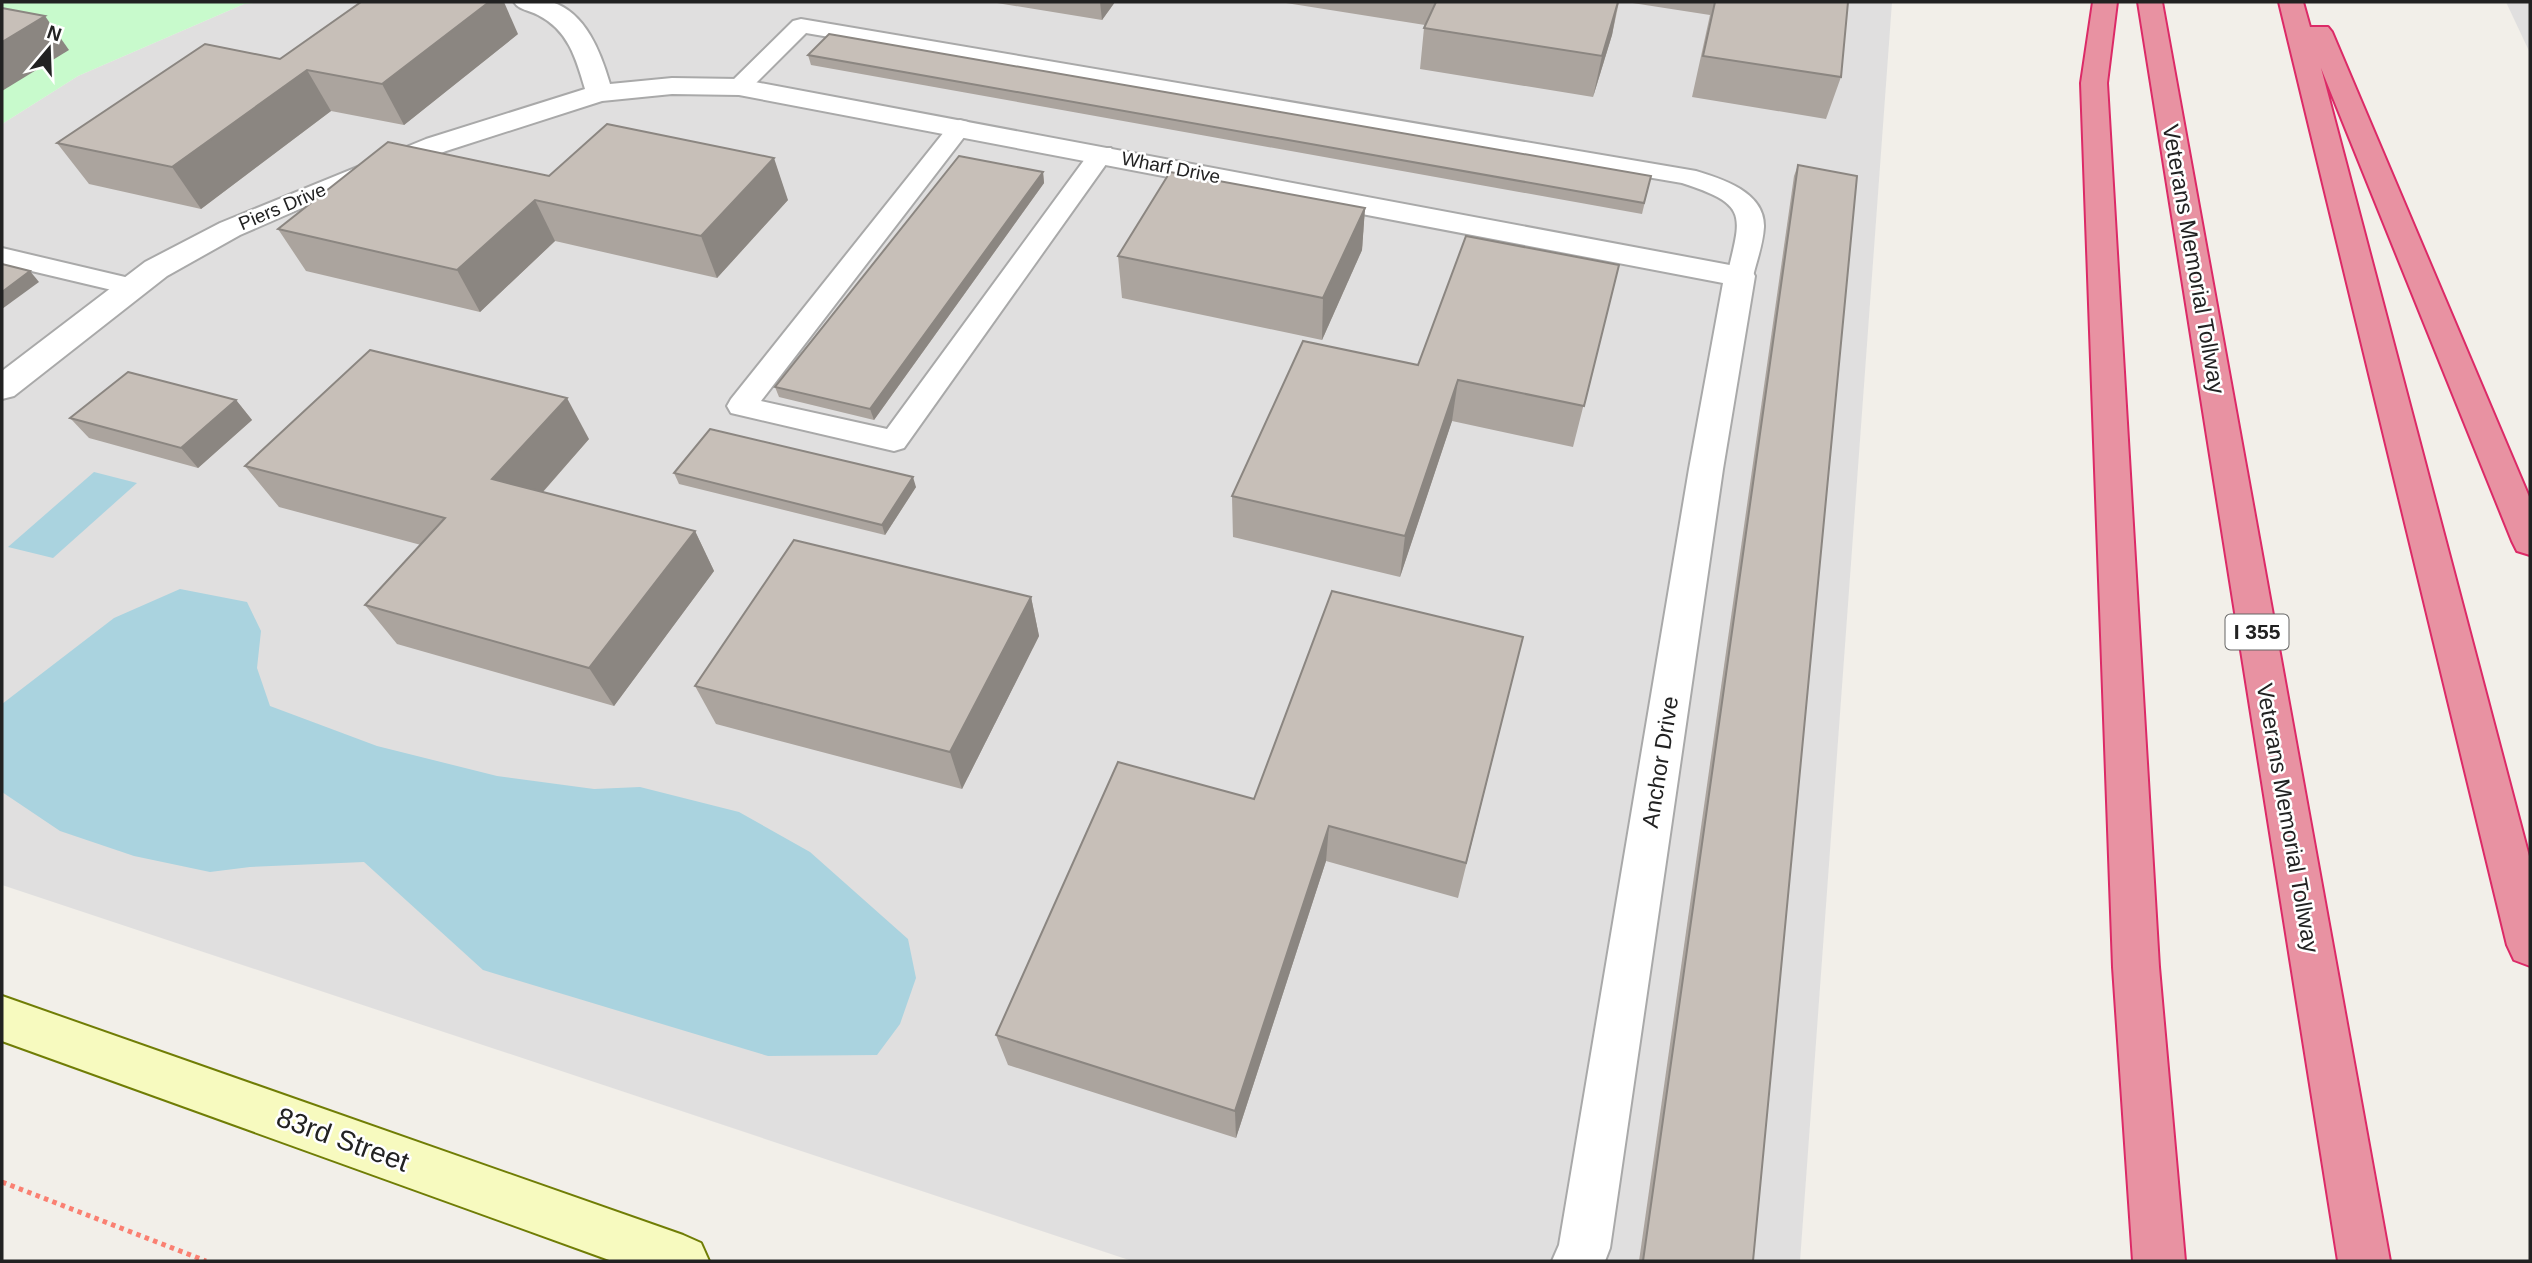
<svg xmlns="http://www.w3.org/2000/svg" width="2532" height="1263" font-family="Arial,sans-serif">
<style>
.residential{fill:#e0dfdf}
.park{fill:#c8facc}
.water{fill:#aad3df}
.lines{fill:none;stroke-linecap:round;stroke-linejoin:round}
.service-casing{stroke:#a9a9a9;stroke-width:4}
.minor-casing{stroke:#a9a9a9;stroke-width:4}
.secondary-casing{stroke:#707d05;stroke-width:4}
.motorway-casing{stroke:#dc2a67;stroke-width:4}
.path{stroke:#fa8072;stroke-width:5;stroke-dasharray:4.5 4.5;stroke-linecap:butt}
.service{fill:#fff;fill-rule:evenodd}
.minor{fill:#fff;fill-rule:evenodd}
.secondary{fill:#f7fabf;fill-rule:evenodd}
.motorway{fill:#e892a2;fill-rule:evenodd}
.wall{fill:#aba49e}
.shaded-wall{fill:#8b8681}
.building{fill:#c7bfb8;stroke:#8b8681;stroke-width:2}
.labels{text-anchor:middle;stroke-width:5;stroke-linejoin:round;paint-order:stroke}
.far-street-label{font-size:19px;fill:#222;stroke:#fff}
.shield{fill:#fff;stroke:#646464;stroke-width:2}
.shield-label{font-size:21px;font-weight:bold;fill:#222}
.street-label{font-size:23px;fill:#222;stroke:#fff}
.near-street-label{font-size:28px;fill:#222;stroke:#fff}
</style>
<rect width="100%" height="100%" fill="#f2efe9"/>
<g class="residential">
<polygon points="262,2 1892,2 1800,1261 1132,1261 2,885 2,124 78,76 244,4"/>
<polygon points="2506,2 2530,2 2530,53"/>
</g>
<polygon class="park" points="2,2 262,2 244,4 78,76 2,124"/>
<g class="water">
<polygon points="94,472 137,483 53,558 8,547"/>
<polygon points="180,589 247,602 261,631 257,668 270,706 377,746 497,776 594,789 640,787 739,812 810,852 908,939 916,978 900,1024 877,1055 768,1056 483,970 364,862 250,867 210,872 134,856 60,831 2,792 2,704 114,618"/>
</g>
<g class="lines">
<defs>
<g id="service">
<path d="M801,19L1696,171C1722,179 1765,192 1764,227C1763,244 1757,260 1753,276L1749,282H1731L1727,276C1741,215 1750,205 1682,183L806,33L747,92H731L728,87L731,82L793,21Z"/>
<polygon points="960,120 968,122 972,127 968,132 761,401 887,429 1093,148 1111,148 1114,153 904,448 894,451 731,413 727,406 731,399 952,122"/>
<polygon points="2,248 142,281 146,287 142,293 133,295 2,264"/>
</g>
<path id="minor" d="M514,2C525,2 541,0 552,2C586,13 601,53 610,84L672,78L739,79L1751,269L1755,276L1723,469L1610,1248L1605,1261H1552L1559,1245L1689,469L1723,283L739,95L672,94L602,101L446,151L320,200L240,235L167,276L14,396L2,399V371L145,262L220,223L426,139L585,89C576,58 568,30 538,15C529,10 519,10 514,2Z"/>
<polygon id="secondary" points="2,996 683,1235 701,1243 709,1261 612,1261 2,1041"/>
<g id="motorway">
<polygon points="2093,2 2117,2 2107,83 2159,967 2185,1261 2133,1261 2113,967 2081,83"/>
<polygon points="2138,2 2162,2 2390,1261 2338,1261"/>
<polygon points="2279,2 2303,2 2310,27 2328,27 2332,32 2530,499 2530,555 2517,551 2512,541 2321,68 2530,860 2530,966 2514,960 2507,945"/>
</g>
</defs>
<use href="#service" class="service-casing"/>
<use href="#minor" class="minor-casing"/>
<use href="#secondary" class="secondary-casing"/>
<use href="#motorway" class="motorway-casing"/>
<polyline class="path" points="2,1182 206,1261"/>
<use href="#service" class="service"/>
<use href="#minor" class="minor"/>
<use href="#secondary" class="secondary"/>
<use href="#motorway" class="motorway"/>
</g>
<g class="wall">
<polygon points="991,2 1115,2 1102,20"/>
<polygon points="1286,2 1619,2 1612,35 1593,97 1420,69 1424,28 1425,25 1286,3"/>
<polygon points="1626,2 1848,2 1841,77 1826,119 1692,97 1710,15"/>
<polygon points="518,34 404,125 331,111 201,209 89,184 57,143 280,59"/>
<polygon points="808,55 1651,176 1642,214 811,65"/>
<polygon points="1798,165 1753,1261 1639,1261 1794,176"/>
<polygon points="1043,172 1044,183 874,420 779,397 775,387"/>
<polygon points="549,176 788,200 717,278 555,241 480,312 306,271 278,229"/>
<polygon points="1365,208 1362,250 1322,340 1122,298 1118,256"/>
<polygon points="1619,265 1573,447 1452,421 1400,577 1233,537 1232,496 1418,365"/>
<polygon points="236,400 252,420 198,468 89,438 70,418"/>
<polygon points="589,439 543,492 695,531 714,571 614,706 397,644 365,605 421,545 279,507 245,466"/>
<polygon points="674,473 916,487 885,535 679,484"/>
<polygon points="1031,597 1039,636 962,789 716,724 695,686"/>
<polygon points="1523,637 1458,898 1326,861 1236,1138 1008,1065 996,1035 1254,799"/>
</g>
<g class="shaded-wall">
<polygon points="489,2 504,2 518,34 404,125 382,84"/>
<polygon points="1100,2 1115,2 1102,20"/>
<polygon points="1618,2 1612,35 1593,97 1602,56"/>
<polygon points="45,16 69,50 2,91 2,42"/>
<polygon points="307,70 331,111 201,209 172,167"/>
<polygon points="774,158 788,200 717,278 701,236"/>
<polygon points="1043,172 1044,183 874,420 870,409"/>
<polygon points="535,200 555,241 480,312 457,270"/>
<polygon points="1365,208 1362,250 1322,340 1323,298"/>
<polygon points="30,271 39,282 2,309 2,292"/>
<polygon points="1458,380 1452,421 1400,577 1405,536"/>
<polygon points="567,398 589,439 518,520 492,479"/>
<polygon points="236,400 252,420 198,468 181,448"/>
<polygon points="913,477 916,487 885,535 882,525"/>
<polygon points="695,531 714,571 614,706 589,668"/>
<polygon points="1031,597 1039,636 962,789 950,752"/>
<polygon points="1329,826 1326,861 1236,1138 1235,1111"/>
</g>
<g class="building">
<polygon points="361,2 489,2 382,84 307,70 172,167 57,143 205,44 280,59"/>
<polygon points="1436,2 1618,2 1602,56 1424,28"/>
<polygon points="1715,2 1848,2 1841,77 1703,56"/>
<polygon points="2,8 45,16 2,42"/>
<polygon points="829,34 1651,176 1644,203 808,55"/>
<polygon points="607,124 774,158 701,236 535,200 457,270 278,229 388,142 549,176"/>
<polygon points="959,156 1043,172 870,409 775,387"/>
<polygon points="1798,165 1857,176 1753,1261 1643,1261"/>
<polygon points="1170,172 1365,208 1323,298 1118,256"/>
<polygon points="1466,236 1619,265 1584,406 1458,380 1405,536 1232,496 1303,341 1418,365"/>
<polygon points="2,264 30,271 2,292"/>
<polygon points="370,350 567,398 492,479 695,531 589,668 365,605 445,518 245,466"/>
<polygon points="128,372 236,400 181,448 70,418"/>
<polygon points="710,429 913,477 882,525 674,473"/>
<polygon points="794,540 1031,597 950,752 695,686"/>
<polygon points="1332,591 1523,637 1466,863 1329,826 1235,1111 996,1035 1118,762 1254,799"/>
</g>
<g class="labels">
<g class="far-street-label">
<text transform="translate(1171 167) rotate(11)" y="7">Wharf Drive</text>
<text transform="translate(282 206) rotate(-23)" y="7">Piers Drive</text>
</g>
<rect class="shield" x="2225.5" y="614.5" width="63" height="35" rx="5"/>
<g class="shield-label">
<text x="2257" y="639">I 355</text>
</g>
<g class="street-label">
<text transform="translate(2194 259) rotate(80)" y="8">Veterans Memorial Tollway</text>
<text transform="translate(1660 762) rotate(-81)" y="8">Anchor Drive</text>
<text transform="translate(2288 818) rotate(80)" y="8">Veterans Memorial Tollway</text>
</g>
<g class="near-street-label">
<text transform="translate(343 1139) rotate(20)" y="10">83rd Street</text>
</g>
</g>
<rect width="2532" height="1263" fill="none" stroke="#222222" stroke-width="7"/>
<g transform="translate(49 49) rotate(19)" stroke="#ffffff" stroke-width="5" paint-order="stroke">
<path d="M0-5L12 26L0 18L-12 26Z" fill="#222222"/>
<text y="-10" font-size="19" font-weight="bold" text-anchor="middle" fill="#222222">N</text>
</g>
</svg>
